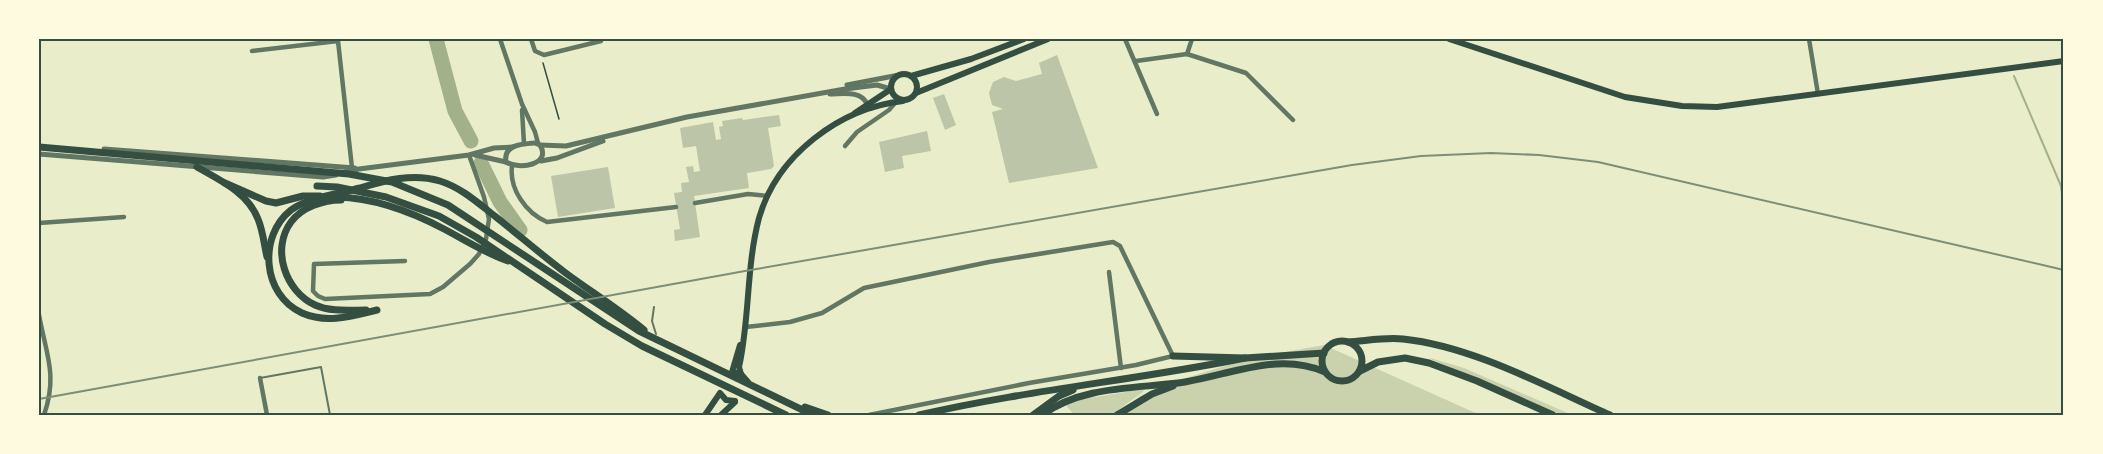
<svg xmlns="http://www.w3.org/2000/svg" width="2103" height="454" font-family="'Golos Text',sans-serif">
<style>
.green{fill:#cad2ad}
.lines{fill:none;stroke-linecap:round;stroke-linejoin:round}
.stream{stroke:#a3b18a;stroke-width:2}
.river{stroke:#a3b18a;stroke-width:15}
.building{fill:#bcc5a7}
.path{stroke:#344e41;stroke-width:1.5}
.service{stroke:#617663;stroke-width:2}
.minor{stroke:#617663;stroke-width:4.5}
.tertiary{stroke:#617663;stroke-width:5}
.secondary{stroke:#344e41;stroke-width:6}
.primary{stroke:#344e41;stroke-width:7}
.trunk{stroke:#344e41;stroke-width:7}
.rail{stroke:#7c8e77;stroke-width:2}
.neatline{fill:none;stroke:#344e41;stroke-width:2}
</style>
<rect width="100%" height="100%" fill="#e9edc9"/>
<g class="green">
<polygon points="1324,345 1480,415 1115,415 1140,396 1186,378 1247,359"/>
<polygon points="1430,358 1464,368 1572,415 1562,415 1501,388 1430,359"/>
<polygon points="1144,389 1143,392 1111,415 1074,415 1065,404 1065,402"/>
</g>
<g class="lines">
<polyline class="stream" points="2014,76 2061,186 2064,209"/>
<g class="river">
<polyline points="436,39 455,111 471,141"/>
<polyline points="481,163 500,202 520,230"/>
</g>
</g>
<g class="building">
<polygon points="1057,55 1098,168 1009,183 992,112 1003,109 992,105 989,93 993,82 1004,77 1016,81 1042,74 1039,63"/>
<polygon points="944,94 956,125 945,130 933,98"/>
<polygon points="779,115 781,126 768,128 774,166 771,169 747,173 749,188 694,196 700,237 675,241 674,230 680,229 674,193 682,192 681,183 689,182 686,167 693,166 694,172 700,171 696,146 683,148 680,128 713,122 716,140 721,139 719,127 723,126 722,121 742,118 743,120"/>
<polygon points="927,131 931,151 902,156 904,168 885,172 879,142"/>
<polygon points="608,167 615,208 558,217 551,176"/>
</g>
<g class="lines">
<polyline class="path" points="543,63 559,119"/>
<g class="service">
<polyline points="654,307 652,321 656,334"/>
<polyline points="260,378 321,367 330,415"/>
</g>
<g class="minor">
<polyline points="500,39 522,104 535,132 538,143"/>
<polyline points="531,39 535,51 544,55 601,41"/>
<polyline points="1125,39 1157,114"/>
<polyline points="1809,39 1818,94"/>
<polyline points="252,51 338,41 352,168"/>
<polyline points="1187,54 1192,39"/>
<polyline points="1136,61 1187,54 1246,73 1293,120"/>
<polyline points="522,110 524,144"/>
<polyline points="845,146 857,132 889,110 895,103"/>
<path d="M512,166C509,189 526,213 547,222L676,207"/>
<polyline points="695,203 748,194 768,196"/>
<polyline points="39,223 124,217"/>
<polyline points="405,261 314,264 313,291 318,296 325,299 430,294 443,287 470,264 479,254 486,239 489,219 484,197 469,155"/>
<polyline points="1109,272 1121,368"/>
<path d="M39,315C46,354 58,375 44,415"/>
<polyline points="746,327 790,322 822,313 864,288 989,262 1113,242 1120,246 1173,356 1136,365 1029,383 869,415"/>
<polyline points="260,378 267,415"/>
</g>
<g class="tertiary">
<polyline points="847,85 899,75"/>
<path d="M830,94C843,94 861,90 867,104"/>
<path d="M535,143L540,145C552,165 519,170 506,162C503,145 521,144 535,143Z"/>
<polyline points="540,145 566,146 687,117 845,89 877,85 891,89"/>
<polyline points="104,149 355,168"/>
<polyline points="39,154 323,177 336,175"/>
<polyline points="475,155 506,162"/>
<polyline points="541,161 557,158 603,141"/>
<polyline points="345,172 359,169 469,155 494,148 513,147"/>
</g>
<g class="secondary">
<polyline points="1449,39 1625,97 1682,106 1717,107 2064,61"/>
<circle cx="904" cy="87" r="13"/>
<polyline points="911,76 971,59 1024,39"/>
<polyline points="916,93 1048,39"/>
<polyline points="855,113 891,89"/>
<polyline points="740,345 732,372 741,374 748,382"/>
<path d="M741,374L739,367C750,318 746,267 759,218C777,155 840,108 903,101"/>
<polyline points="705,415 720,393 726,400 735,401"/>
<polyline points="721,415 735,402"/>
</g>
<g class="primary">
<circle cx="1342" cy="361" r="20"/>
<path d="M1348,342C1365,341 1385,337 1403,339C1472,346 1547,387 1610,415"/>
<polyline points="1173,356 1245,358 1324,353"/>
<polyline points="1360,371 1378,362 1405,358 1429,363 1477,381 1553,415"/>
<path d="M1042,415C1082,385 1138,389 1185,382C1215,377 1245,366 1276,364C1293,363 1309,365 1325,372"/>
<polyline points="1117,415 1152,394 1173,386"/>
</g>
<g class="trunk">
<polyline points="39,147 349,174 392,182 448,205 639,331 813,415"/>
<path d="M197,167C220,180 248,193 258,219C263,231 264,244 267,257"/>
<polyline points="225,183 266,201 276,203 303,196 320,196"/>
<polyline points="317,186 337,187 386,197 439,216 476,237 605,324 642,346 786,415"/>
<path d="M337,197C374,198 412,212 444,229C465,240 485,253 508,261"/>
<path d="M341,200C324,200 302,207 291,222C271,249 285,291 315,305C330,312 349,310 366,310"/>
<path d="M377,310C352,316 327,324 302,313C262,295 258,236 291,210C309,197 338,194 360,188C386,180 413,173 440,181C462,188 478,203 496,217C520,236 543,256 567,274C593,293 620,310 644,330"/>
<polyline points="805,407 828,415"/>
<path d="M919,415C1027,390 1137,380 1245,358"/>
<polyline points="1033,415 1059,396 1073,390"/>
</g>
<polyline class="rail" points="39,399 745,271 1352,165 1421,156 1491,153 1539,155 1598,162 2064,270"/>
</g>
<rect width="2103" height="454" fill="none" stroke="#fefae0" stroke-width="81"/>
<rect x="40" y="40" width="2022" height="374" class="neatline"/>
</svg>
